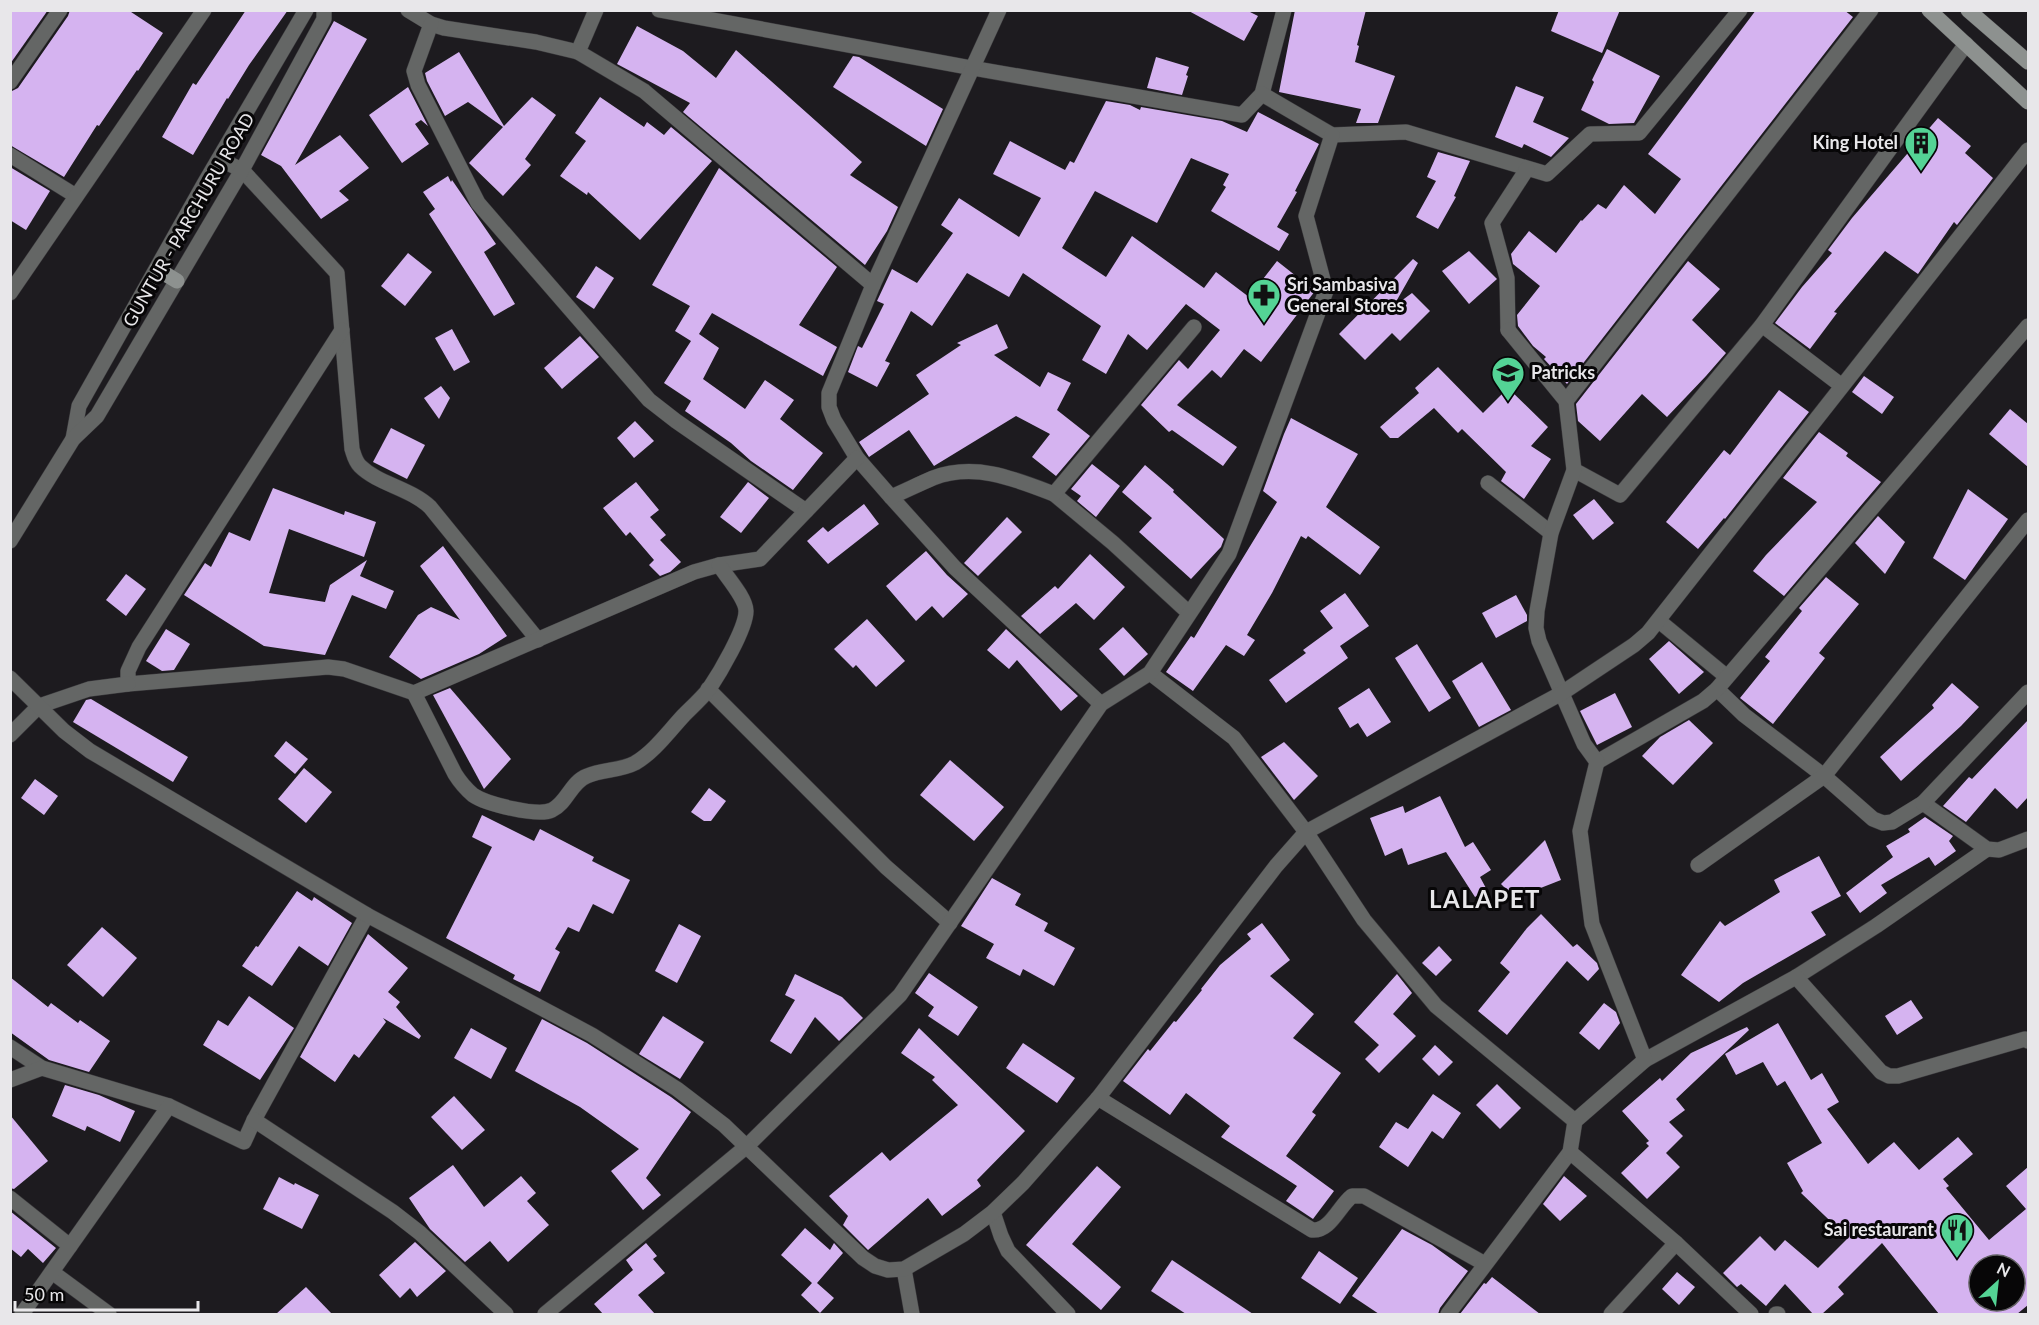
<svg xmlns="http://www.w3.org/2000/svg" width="2039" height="1325" font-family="Lato,sans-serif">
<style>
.building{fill:#d5b3f0;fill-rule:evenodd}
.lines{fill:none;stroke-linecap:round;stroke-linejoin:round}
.minor-casing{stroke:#39383b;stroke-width:16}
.tertiary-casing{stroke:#39383b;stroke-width:16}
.secondary-casing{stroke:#39383b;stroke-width:16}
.minor{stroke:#646665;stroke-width:15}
.tertiary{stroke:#646665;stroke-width:15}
.secondary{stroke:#8d918f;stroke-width:15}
.labels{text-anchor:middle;stroke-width:6;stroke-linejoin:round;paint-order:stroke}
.poi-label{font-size:18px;font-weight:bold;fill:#e8e7ea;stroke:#070607;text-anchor:end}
.street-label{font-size:18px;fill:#e8e7ea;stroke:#070607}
.district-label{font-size:24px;font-weight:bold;letter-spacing:1.5px;fill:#e8e7ea;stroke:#070607}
</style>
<rect width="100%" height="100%" fill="#1d1b1f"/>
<g class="building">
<polygon points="10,10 48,10 10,64"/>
<polygon points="70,10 128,10 163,33 138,71 137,70 99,126 97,125 64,177 10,145 10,92 18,88 68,16"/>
<polygon points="246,10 288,10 249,65 228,99 227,98 193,155 162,137 193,83 196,85"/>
<polygon points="1187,10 1246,10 1258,16 1244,41"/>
<polygon points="1295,10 1366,10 1357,45 1359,46 1355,62 1395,76 1378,123 1356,123 1361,109 1279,92"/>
<polygon points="1559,10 1620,10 1602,53 1551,31"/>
<polygon points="1756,10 1844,10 1853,17 1567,384 1544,359 1546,357 1533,346 1518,326 1517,315 1540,286 1513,264 1511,254 1529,231 1556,253 1581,220 1582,221 1598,204 1606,209 1624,185 1655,214 1681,179 1648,154"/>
<polygon points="334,21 367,39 295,165 340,135 369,168 339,191 349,200 321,219 281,166 261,155"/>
<polygon points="637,26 683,51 716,78 736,50 862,162 850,175 898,207 887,231 865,265 683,112 690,103 617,64"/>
<polygon points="1607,49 1660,76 1634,123 1609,124 1581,110 1594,82 1592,80"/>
<polygon points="459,52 504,126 532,97 556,115 525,159 531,165 503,196 469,163 503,127 468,102 445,116 427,81 425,73"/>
<polygon points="853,56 859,57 943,109 926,146 833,87"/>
<polygon points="1156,57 1189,67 1186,75 1188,76 1182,95 1147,88"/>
<polygon points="1516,86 1544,97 1533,122 1569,138 1551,157 1524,144 1522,148 1495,137"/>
<polygon points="408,87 428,126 421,120 415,124 429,144 402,163 369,115"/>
<polygon points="600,97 644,127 647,122 664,135 671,127 712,161 640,240 588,192 587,195 560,176 586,141 575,133"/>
<polygon points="1106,101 1130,105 1140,110 1141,107 1222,121 1247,132 1258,112 1319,144 1295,191 1297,192 1277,227 1289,234 1279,251 1211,211 1226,187 1223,185 1229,174 1191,158 1157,223 1095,191 1062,248 1106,277 1132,236 1204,288 1216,272 1249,297 1277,261 1315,291 1261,362 1244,349 1221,378 1212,370 1177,405 1237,447 1223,466 1172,430 1169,432 1141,405 1179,360 1188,369 1220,330 1186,304 1147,350 1128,334 1106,374 1082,360 1101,326 1023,273 1009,297 967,273 932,326 911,311 885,361 890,363 877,387 848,372 858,346 862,348 884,304 877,301 892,269 917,283 953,233 941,225 959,198 1019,237 1041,198 993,174 1010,141 1065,170 1070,161 1074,163"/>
<polygon points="1938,118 1971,146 1965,153 1993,178 1957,225 1954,222 1918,274 1885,251 1834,312 1837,313 1810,349 1775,323 1802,287 1832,253 1828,250 1852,218"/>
<polygon points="1438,152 1470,161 1454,196 1456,197 1438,229 1416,217 1436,181 1427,177"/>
<polygon points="10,167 50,191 26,230 10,220"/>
<polygon points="719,168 837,267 799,325 837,347 823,376 712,313 699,334 719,348 703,379 745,409 765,380 794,400 780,419 823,453 793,490 751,461 731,443 685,411 691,401 664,383 691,341 675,331 690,306 652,285"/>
<polygon points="448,176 451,182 452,180 496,244 484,252 515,304 494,316 429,214 435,209 423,192"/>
<polygon points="1469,251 1497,279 1469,304 1442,271"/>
<polygon points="408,253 432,272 405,306 381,286"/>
<polygon points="1413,259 1418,263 1393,307 1412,293 1430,311 1400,341 1392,333 1365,360 1339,334"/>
<polygon points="1688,261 1720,289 1692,320 1726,353 1706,376 1667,417 1642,394 1600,441 1578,421 1576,404"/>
<polygon points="596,266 614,278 594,309 576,297"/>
<polygon points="997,324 1008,348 994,355 1040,387 1048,372 1071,383 1057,410 1090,436 1056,476 1032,457 1050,434 1016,416 934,466 909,430 869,457 859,442 929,394 916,375 961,345 957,343"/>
<polygon points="452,329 470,362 454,371 435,338"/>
<polygon points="580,336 599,357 562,389 544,368"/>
<polygon points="1438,367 1483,413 1508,388 1548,427 1531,446 1551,459 1524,499 1501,481 1506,472 1462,429 1458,433 1434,408 1398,438 1390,438 1380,427 1419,393 1415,388"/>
<polygon points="1864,376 1894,397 1882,414 1852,392"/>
<polygon points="441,386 450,398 439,419 424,398"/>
<polygon points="1779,390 1809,412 1725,519 1724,518 1698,549 1666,522 1724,450 1730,455"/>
<polygon points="2010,409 2028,424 2028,467 1989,434"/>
<polygon points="1291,418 1358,454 1326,507 1380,547 1360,575 1308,536 1306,539 1301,536 1272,593 1247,635 1255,640 1244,656 1226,645 1193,691 1166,672 1191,636 1194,638 1277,502 1263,491 1284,434"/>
<polygon points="635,421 654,441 634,458 617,438"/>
<polygon points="391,428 425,445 407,479 373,462"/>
<polygon points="1819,432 1848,453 1846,456 1881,482 1784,596 1753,571 1766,555 1817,502 1783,478"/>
<polygon points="1092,464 1120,486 1096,517 1077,501 1081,496 1071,489"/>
<polygon points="1145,465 1174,490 1173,492 1224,539 1221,547 1191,579 1139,532 1152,518 1122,492"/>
<polygon points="636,482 659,510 650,517 666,535 660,540 681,562 670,572 660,576 649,565 654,560 630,532 626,536 603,508"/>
<polygon points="748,482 769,498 741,533 720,517"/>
<polygon points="273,488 344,515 345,511 376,522 364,557 289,529 269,593 325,602 330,585 367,560 360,576 394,591 386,609 352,595 325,655 264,646 184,595 205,563 211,567 229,532 250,541"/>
<polygon points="1968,489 2008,519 1965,580 1933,558"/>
<polygon points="1594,499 1614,523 1593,540 1573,515"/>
<polygon points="864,504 879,524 828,564 807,541 823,527 828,532"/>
<polygon points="1878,516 1905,542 1885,574 1855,543"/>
<polygon points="1007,517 1022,532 978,576 964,563"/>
<polygon points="443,546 507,636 479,654 421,679 389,657 418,615 431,607 460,620 420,566"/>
<polygon points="926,551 947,575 968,594 943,618 932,606 916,621 886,586"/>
<polygon points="1090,554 1125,587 1094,620 1076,603 1040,634 1021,616 1055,586 1058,589"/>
<polygon points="126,574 146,589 126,616 106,600"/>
<polygon points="1826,577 1859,604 1819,653 1825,658 1773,724 1740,698 1770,661 1765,657 1802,611 1799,608"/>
<polygon points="1345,593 1369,626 1340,646 1348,658 1286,703 1269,680 1306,653 1303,650 1333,628 1320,611"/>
<polygon points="1516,595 1527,615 1527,621 1496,638 1482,613"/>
<polygon points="867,619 905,661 876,687 856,665 853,668 834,649"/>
<polygon points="1123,627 1148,654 1124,676 1099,649"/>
<polygon points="166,629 190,644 174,670 162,671 146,661"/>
<polygon points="1006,629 1078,696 1061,711 1017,660 1009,669 987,650"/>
<polygon points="1669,641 1704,672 1679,694 1649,659"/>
<polygon points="1417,644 1451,698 1429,712 1395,658"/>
<polygon points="1482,662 1511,710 1479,727 1452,681"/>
<polygon points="1952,683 1979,707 1961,726 1901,781 1880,757 1934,708 1932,705"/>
<polygon points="450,688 511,759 484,789 433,695"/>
<polygon points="1369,688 1391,722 1367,737 1358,723 1350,728 1338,708"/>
<polygon points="1615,693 1632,727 1597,745 1580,711"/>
<polygon points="91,699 188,757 173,782 73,722 86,700"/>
<polygon points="1689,720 1713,743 1673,785 1642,756 1660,737"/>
<polygon points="2028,720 2028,797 2017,809 1995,788 1966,822 1943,806 1969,777 1972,779"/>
<polygon points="286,741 308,759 295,774 274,756"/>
<polygon points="1284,742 1318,776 1294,800 1261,757"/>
<polygon points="950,760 1004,807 974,841 920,795"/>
<polygon points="304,768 332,792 306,823 278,799"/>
<polygon points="35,779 58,796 44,815 21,798"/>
<polygon points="709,788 726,801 711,821 704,821 691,812"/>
<polygon points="1440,796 1465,847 1473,842 1491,870 1480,877 1487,890 1475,897 1446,852 1408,865 1402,848 1385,856 1370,818 1403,806 1405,813"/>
<polygon points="482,815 534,841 540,829 594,857 592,861 630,880 613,914 593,904 579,932 568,927 555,949 560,952 540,992 513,979 515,975 446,938 492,847 472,837"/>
<polygon points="1925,817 1953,836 1949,841 1956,851 1935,866 1929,857 1881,885 1887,893 1860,913 1846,893 1893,857 1886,846 1910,832 1908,829"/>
<polygon points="1545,840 1561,880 1515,898 1501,884"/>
<polygon points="1819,856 1841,896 1811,912 1826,935 1743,983 1719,1002 1681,975 1720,921 1725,926 1780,892 1774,880"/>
<polygon points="992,878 1021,894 1015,905 1048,923 1044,931 1075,948 1054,986 1023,969 1020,976 986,958 994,944 961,926"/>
<polygon points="297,891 312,901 314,897 352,923 328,966 299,946 272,986 242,966 256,946 258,947"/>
<polygon points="1541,914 1573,947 1577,944 1597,963 1599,969 1588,981 1567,961 1507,1035 1478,1011 1510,972 1500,963 1527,928"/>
<polygon points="1262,923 1290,960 1270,976 1314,1014 1293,1038 1341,1073 1312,1112 1316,1115 1286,1156 1334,1191 1313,1219 1286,1201 1297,1186 1221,1137 1230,1126 1186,1093 1170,1115 1123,1081 1148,1049 1150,1051 1174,1021 1176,1022 1202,990 1201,989 1220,965 1251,939 1247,934"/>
<polygon points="679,924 701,936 677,983 655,971"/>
<polygon points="102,927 137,958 103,997 67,965"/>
<polygon points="368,934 408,968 388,992 400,1002 396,1007 421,1036 419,1039 383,1018 386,1022 359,1058 354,1054 335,1082 300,1057"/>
<polygon points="1439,946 1452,960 1436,976 1422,963"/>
<polygon points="929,973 978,1007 958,1036 928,1016 934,1007 915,993"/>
<polygon points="795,974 842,997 863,1018 839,1041 815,1017 791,1054 770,1041 795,1000 785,995"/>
<polygon points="1397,974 1412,993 1393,1014 1416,1036 1379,1073 1365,1059 1379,1045 1354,1022"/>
<polygon points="10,977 48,1007 51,1003 78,1023 80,1020 110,1041 89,1072 49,1060 10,1032"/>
<polygon points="249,996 294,1028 260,1080 203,1045 218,1020 228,1026"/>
<polygon points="1911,1000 1923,1018 1897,1035 1885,1016"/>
<polygon points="1604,1003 1616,1012 1620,1023 1599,1050 1579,1033"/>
<polygon points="663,1016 704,1042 680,1079 639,1054"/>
<polygon points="542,1019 587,1043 671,1097 691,1112 646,1178 661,1195 643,1210 611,1171 639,1149 580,1107 515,1071"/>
<path d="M1778,1023L1811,1080L1822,1073L1839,1102L1827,1109L1868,1164L1894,1142L1919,1170L1958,1137L1973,1154L1943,1179L1949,1186L1946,1188L1989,1240L2026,1209L2006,1186L2028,1167V1305L2017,1314H1939L1882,1243L1838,1287L1844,1294L1822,1314H1813L1785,1284L1766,1306L1741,1284L1737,1287L1723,1273L1760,1236L1775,1251L1785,1240L1818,1268L1848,1238L1801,1193L1803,1191L1787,1163L1822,1143L1785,1081L1777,1086L1763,1062L1736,1075L1725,1054ZM1979,1265H2015V1301H1979Z"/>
<polygon points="1747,1027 1749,1030 1676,1099 1685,1110 1669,1122 1683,1136 1666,1153 1680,1167 1647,1199 1621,1173 1649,1146 1646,1143 1649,1141 1622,1111 1660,1078 1662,1081 1691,1053"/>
<polygon points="471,1028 507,1048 491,1079 454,1058"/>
<polygon points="919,1028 1025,1131 977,1180 981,1186 942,1216 928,1198 868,1250 843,1225 848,1216 829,1196 882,1152 890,1161 958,1105 932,1080 935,1077 901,1053"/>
<polygon points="1023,1043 1075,1078 1057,1103 1006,1068"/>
<polygon points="1435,1045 1453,1062 1439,1076 1422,1059"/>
<polygon points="1497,1084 1521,1108 1500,1129 1476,1105"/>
<polygon points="65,1085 99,1095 135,1111 120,1142 87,1126 85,1131 52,1116"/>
<polygon points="1433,1094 1461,1113 1443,1139 1432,1131 1408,1167 1379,1147 1396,1122 1408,1129"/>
<polygon points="454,1096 485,1130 462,1150 431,1117"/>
<polygon points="10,1115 48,1161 14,1189 10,1188"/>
<polygon points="453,1165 484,1207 521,1176 536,1193 527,1201 549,1225 508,1262 490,1241 465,1262 430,1229 409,1198"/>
<polygon points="1097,1166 1121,1187 1072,1244 1121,1287 1101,1310 1026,1245"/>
<polygon points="1564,1176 1587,1196 1560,1221 1543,1204"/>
<polygon points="279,1177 294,1185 295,1183 319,1195 302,1229 263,1209"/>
<polygon points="10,1211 56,1248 43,1263 28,1249 21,1257 10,1248"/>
<polygon points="805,1228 830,1250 834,1243 843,1253 817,1283 834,1298 820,1313 801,1295 812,1283 781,1255"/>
<polygon points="1402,1229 1432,1245 1468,1271 1440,1308 1438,1314 1379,1314 1352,1296"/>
<polygon points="415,1242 446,1271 417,1297 410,1288 400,1298 379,1275"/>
<polygon points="646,1243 657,1256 653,1259 665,1273 638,1295 655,1314 603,1314 594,1304 633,1270 626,1260"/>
<polygon points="1319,1251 1358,1278 1340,1304 1301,1278"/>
<polygon points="1172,1260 1253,1314 1186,1314 1151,1291"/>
<polygon points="1677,1272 1695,1287 1679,1305 1662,1289"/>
<polygon points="1492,1277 1540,1314 1460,1314 1484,1283 1486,1284"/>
<polygon points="306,1287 332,1314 276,1314"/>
</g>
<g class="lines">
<defs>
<g id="minor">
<polyline points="408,10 431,24 444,28 536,42 578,52"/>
<polyline points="596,10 578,52 644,91 873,285"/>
<polyline points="659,10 972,68 1242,115 1262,94 1284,10"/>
<polyline points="999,10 873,285 829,393 829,407 834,420 857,458 891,497 955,568 1101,704"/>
<polyline points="431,24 414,71 418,85 478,203 649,400 676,421 806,511"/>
<polyline points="10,82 60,10"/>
<polyline points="1262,94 1332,135 1406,132 1547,174 1590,134 1639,133 1740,10"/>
<polyline points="10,155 76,196"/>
<path d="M219,159L242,170L337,273L352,449C354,455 355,461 360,466C378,484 410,488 430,507L538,640"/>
<polyline points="10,293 204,10"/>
<polyline points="1762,325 1842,386"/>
<polyline points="342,330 139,647 128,671 128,684 328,667 344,669 414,693 694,572 719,565 760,559 857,458"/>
<polyline points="1508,330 1507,278 1492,223 1527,169"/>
<polyline points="1566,401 1871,10"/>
<polyline points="1574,470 1620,495 1762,325 1966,44"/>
<polyline points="1488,483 1551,533"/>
<polyline points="1054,494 1113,543 1189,613"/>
<path d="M891,497C905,491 919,484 933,478C975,462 1015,479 1054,494L1194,327"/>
<polyline points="1659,621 1727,677"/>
<polyline points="1150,673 1234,738 1306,832 1364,920 1436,1006 1575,1121"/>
<polyline points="708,689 886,867 950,923"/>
<polyline points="1717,689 1744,715 1824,776 1873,819 1883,823 1892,822 1923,803 1987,849 1999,850 2028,839"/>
<path d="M414,693L455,774C460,782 466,789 473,795C486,804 538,817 552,810C567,803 571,782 587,776C602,769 620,771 635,763C654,752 669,731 684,715C692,707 702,698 709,689C719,674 746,629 746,611C746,598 726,576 719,565"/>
<polyline points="10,735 39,706 89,689 128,684"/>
<polyline points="1597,762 1703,701 1717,689 2028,326"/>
<polyline points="1923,803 2028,692"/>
<polyline points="1698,865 1824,776 2028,520"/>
<polyline points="1796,977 1876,926 1987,849"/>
<polyline points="10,1047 42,1068 169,1106 244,1142 254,1120 367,915"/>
<polyline points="1645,1060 1796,977 1881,1072 1889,1076 1898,1076 2025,1039 2028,1041"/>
<polyline points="10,1080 42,1068"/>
<path d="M1098,1098L1312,1230C1330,1232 1339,1206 1352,1196H1364L1485,1264"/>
<polyline points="254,1120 393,1212 420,1233 506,1314"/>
<polyline points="10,1198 70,1246"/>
<polyline points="993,1212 1001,1236 1008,1251 1068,1314"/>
<polyline points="904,1269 912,1314"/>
<polyline points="52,1272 109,1314"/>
<polyline points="22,1314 169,1106"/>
<polyline points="545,1314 747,1146 900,995 1101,704 1150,673 1229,554 1326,291 1306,216 1332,135"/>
<polyline points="1448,1314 1570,1152"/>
<polyline points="1611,1314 1676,1243"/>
<polyline points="1776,1314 1778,1314"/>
</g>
<g id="tertiary">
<polyline points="1508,330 1566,401 1574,470 1551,533 1537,611 1536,628 1539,641 1584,744 1597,762 1580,831 1592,924 1645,1060 1575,1121 1570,1152 1676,1243 1751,1314"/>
<polyline points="73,439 79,406 204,184 306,10"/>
<polyline points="10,541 73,439 97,416 242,170 324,19 324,10"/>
<polyline points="10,678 64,731 90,751 367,915 592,1035 677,1089 724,1125 863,1258 875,1266 888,1270 904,1269 964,1234 993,1212 1023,1183 1098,1098 1276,866 1306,832 1562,693 1634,645 1648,633 2028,150"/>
</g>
<g id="secondary">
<polyline points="1929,10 2028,102"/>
<polyline points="1968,10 2028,62"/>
<polyline points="157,269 177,281"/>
</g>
</defs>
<use href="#minor" class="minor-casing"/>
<use href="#tertiary" class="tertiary-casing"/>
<use href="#secondary" class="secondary-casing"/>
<use href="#minor" class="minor"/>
<use href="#tertiary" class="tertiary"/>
<use href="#secondary" class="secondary"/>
</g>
<defs>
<symbol id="building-pin" viewBox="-11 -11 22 30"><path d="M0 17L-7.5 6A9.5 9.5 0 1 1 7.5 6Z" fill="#54d395" stroke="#070607"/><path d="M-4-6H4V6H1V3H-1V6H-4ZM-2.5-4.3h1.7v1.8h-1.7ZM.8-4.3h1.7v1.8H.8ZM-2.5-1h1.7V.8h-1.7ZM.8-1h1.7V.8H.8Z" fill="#111"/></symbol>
<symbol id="pharmacy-pin" viewBox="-11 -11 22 30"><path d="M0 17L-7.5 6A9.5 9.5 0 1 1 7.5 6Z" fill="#54d395" stroke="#070607"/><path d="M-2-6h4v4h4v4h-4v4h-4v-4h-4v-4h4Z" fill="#111"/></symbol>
<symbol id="school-pin" viewBox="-11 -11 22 30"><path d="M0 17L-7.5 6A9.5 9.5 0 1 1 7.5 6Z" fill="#54d395" stroke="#070607"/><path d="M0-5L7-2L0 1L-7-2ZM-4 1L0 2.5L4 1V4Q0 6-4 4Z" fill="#111"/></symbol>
<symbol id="restaurant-pin" viewBox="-11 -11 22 30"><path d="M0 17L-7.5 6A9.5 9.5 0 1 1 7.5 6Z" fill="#54d395" stroke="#070607"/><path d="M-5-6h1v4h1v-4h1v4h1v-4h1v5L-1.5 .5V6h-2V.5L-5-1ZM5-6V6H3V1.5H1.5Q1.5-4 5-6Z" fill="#111"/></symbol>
</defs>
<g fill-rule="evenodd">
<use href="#building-pin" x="1902" y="124" width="38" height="52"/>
<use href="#pharmacy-pin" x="1245" y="276" width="38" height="52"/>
<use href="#school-pin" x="1489" y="354" width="38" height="52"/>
<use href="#restaurant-pin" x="1938" y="1211" width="38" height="52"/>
</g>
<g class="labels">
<g class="poi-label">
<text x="1898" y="149">King Hotel</text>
<text x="1287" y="291" text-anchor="start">Sri Sambasiva<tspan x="1287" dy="21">General Stores</tspan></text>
<text x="1531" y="379" text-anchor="start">Patricks</text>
<text x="1934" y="1236">Sai restaurant</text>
</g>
<g class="street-label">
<text transform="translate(189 220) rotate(-60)" y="6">GUNTUR - PARCHURU ROAD</text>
</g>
<g class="district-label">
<text x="1485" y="908">LALAPET</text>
</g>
</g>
<rect width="2039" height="1325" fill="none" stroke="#e8e7ea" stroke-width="24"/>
<g transform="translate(1997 1283) rotate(27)"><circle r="28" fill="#070607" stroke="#616062" stroke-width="1.5"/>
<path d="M0-4.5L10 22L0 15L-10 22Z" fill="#54d395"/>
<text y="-9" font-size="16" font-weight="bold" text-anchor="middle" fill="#e8e7ea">N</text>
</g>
<path d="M15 1301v9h183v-9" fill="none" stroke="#e8e7ea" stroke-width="3"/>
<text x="24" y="1301" font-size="18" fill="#e8e7ea" stroke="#070607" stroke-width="4.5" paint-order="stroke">50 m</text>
</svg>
